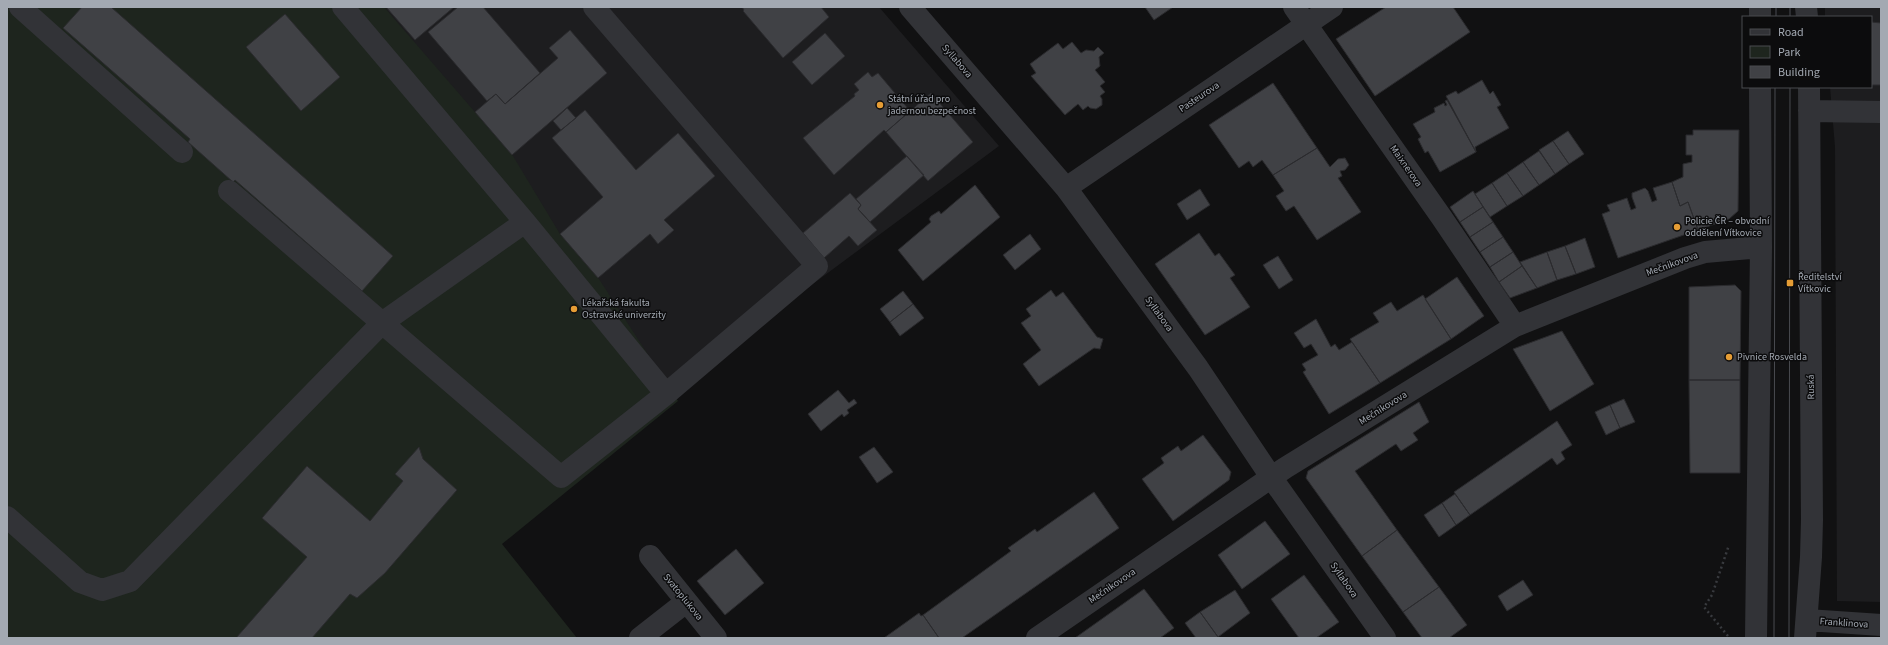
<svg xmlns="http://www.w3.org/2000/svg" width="1888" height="645" viewBox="0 0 1888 645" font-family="'Source Sans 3',sans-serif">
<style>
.built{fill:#1d1d1f}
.green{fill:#1e251e}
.building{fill:#404145;stroke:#2b2b2e}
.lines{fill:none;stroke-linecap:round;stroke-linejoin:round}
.path{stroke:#383a3e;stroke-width:2.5;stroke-dasharray:2 3;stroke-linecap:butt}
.minor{stroke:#323337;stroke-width:22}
.tram{stroke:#494b50;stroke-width:1}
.poi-dot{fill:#e69d35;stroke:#0c0c0d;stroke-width:1.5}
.labels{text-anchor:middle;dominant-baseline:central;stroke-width:3;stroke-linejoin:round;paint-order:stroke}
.street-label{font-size:10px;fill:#a3a9b2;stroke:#0c0c0d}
.poi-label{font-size:10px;fill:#a3a9b2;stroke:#0c0c0d;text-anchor:start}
</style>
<rect width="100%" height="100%" fill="#111112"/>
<path class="built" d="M23 7H879L999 146 558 473Z
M1825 7H1881V602L1837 601 1835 147 1830 87H1871V17H1825Z"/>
<path class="green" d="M7 7H384L513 156 560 234 599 279 678 401 502 544 577 638H7Z"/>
<path class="building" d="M82 7H111L393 256 362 291 235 180 233 182 188 142 190 139 63 28Z
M386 7H454L415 40Z
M458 7H483L540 73 505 104 496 94 487 101 428 32Z
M742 7H821L829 17 783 58 743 11 744 10Z
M1145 7H1173L1154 20Z
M1386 7H1453L1470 32 1375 96 1336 39Z
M285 14 340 77 301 111 246 47Z
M1871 22 1881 23V85H1871Z
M570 30 607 73 512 155 475 112 496 94 505 104 558 58 549 48Z
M825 33 845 56 812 85 792 62Z
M1072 42 1081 53 1086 50 1094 51 1098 47 1104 53 1099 57 1100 66 1095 70 1105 82 1100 86 1105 92 1100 96 1102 99V105L1096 109 1090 108 1088 106 1083 110 1078 104 1065 115 1031 76 1036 73 1030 64 1058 43 1063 49Z
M868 72 872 77 878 73 910 111 886 132 884 130 834 175 803 138 855 96 854 94 859 90 854 84Z
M1482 80 1490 94 1493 91 1501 105 1497 107 1509 128 1475 147 1476 152 1446 96 1456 91 1458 94Z
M1273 83 1317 148 1273 175 1262 160 1253 167 1249 161 1239 168 1209 125Z
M931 93 973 142 928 181 886 132Z
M1447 100 1476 152 1440 172 1428 151 1425 153 1418 139 1421 137 1413 124 1435 112 1434 108 1444 103 1445 106 1447 105 1445 101Z
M567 108 576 118 561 130 553 121Z
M585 110 636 170 678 133 715 176 664 220 674 230 658 244 650 234 598 278 560 234 603 197 552 138Z
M1693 130H1739L1738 211 1729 219 1698 230 1688 202 1680 206 1672 182 1683 177V164L1692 162V155H1686V135H1693Z
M1568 131 1584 154 1569 164 1553 141Z
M1553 141 1569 164 1555 174 1539 150Z
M1317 148 1330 167 1338 159 1345 158 1349 165 1345 170 1340 171 1342 176 1338 178 1361 212 1317 240 1294 206 1286 211 1276 196 1284 191 1273 175Z
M1539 151 1555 174 1539 185 1523 162Z
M907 156 924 175 870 222 858 209 861 205 856 199Z
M1523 162 1539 185 1523 196 1507 173Z
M1507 173 1523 196 1507 206 1492 183Z
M1672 182 1680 206 1688 202 1698 230 1618 258 1602 214 1610 211 1607 205 1627 198 1631 210 1636 208 1632 197V193L1645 188 1648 191 1652 202 1657 200 1653 188Z
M1492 183 1507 206 1490 217 1475 194Z
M975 185 1000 217 923 281 898 250 931 222 929 219 931 216 939 211 941 214Z
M1200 189 1210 205 1187 220 1177 204Z
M1473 191 1483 207 1460 222 1450 207Z
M850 193 861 205 858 209 877 230 858 246 849 236 824 258 803 233Z
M1483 207 1493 222 1470 237 1460 222Z
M1493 222 1503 237 1480 252 1470 237Z
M1199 233 1215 256 1219 253 1235 275 1230 278 1250 307 1205 335 1155 264Z
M1030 234 1041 249 1015 270 1003 255Z
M1503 237 1513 252 1490 267 1480 252Z
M1585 238 1595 267 1576 274 1565 246Z
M1565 246 1576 274 1557 280 1547 252Z
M1513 252 1522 266 1499 282 1490 267Z
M1547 252 1557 280 1537 288 1520 262Z
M1278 256 1293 280 1279 289 1263 265Z
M1522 266 1537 288 1510 298 1499 282Z
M1457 277 1484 316 1451 339 1425 299Z
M1735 285 1741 291 1740 380H1689V287Z
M1051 290 1056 297 1063 292 1097 337 1103 339 1100 349 1094 348 1039 386 1023 364 1041 350 1021 323 1031 316 1026 309Z
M903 291 913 304 890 322 880 309Z
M1423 295 1451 339 1380 383 1350 339 1379 322 1373 313 1391 302 1397 311Z
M913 304 924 318 900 336 890 322Z
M1316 319 1331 347 1335 344 1339 350 1352 342 1380 383 1329 414 1303 372 1306 370 1302 364 1318 355 1311 344 1304 348 1294 333Z
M1562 331 1594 384 1550 411 1513 349Z
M1689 380H1740V473H1690Z
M838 390 849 403 854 399 857 403 847 410 849 413 844 417 842 414 821 431 808 414Z
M1624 399 1635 422 1620 428 1610 405Z
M1419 402 1429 422 1413 433 1418 440 1401 451 1396 444 1355 471 1397 530 1362 556 1306 478 1308 471Z
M1610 405 1620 428 1606 435 1595 412Z
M1557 421 1572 445 1561 452 1565 459 1557 465 1552 458 1470 515 1454 492Z
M1203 435 1231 472 1229 480 1173 521 1142 479 1164 463 1161 458 1178 446 1181 451Z
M419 447 423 459 457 490 385 573 357 598 350 594 312 638H236L307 557 262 518 307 466 370 521 403 481 395 474Z
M874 447 893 472 877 483 859 457Z
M1094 492 1119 528 962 638H939L923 615 1011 551 1008 548 1035 529 1037 532Z
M1455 494 1470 515 1456 525 1442 503Z
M1442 503 1456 525 1439 537 1424 515Z
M1265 521 1290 554 1242 589 1218 555Z
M1397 530 1439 587 1403 612 1362 556Z
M736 549 764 583 725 615 697 581Z
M1304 575 1339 622 1316 638H1299L1271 599Z
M1523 580 1533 595 1507 611 1498 596Z
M1439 587 1467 625 1449 638H1422L1403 612Z
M1144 589 1174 628 1160 638H1075Z
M1235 590 1250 613 1218 637 1200 612Z
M1200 612 1218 637 1216 638H1196L1185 623Z
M919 613 921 616 923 615 939 638H884Z"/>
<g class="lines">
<path class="path" d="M1728 636 1704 607 1712 595 1729 545"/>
<path class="minor" d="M20 7 182 152
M594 7 817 266 666 394
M910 7 1066 188 1198 368 1271 477 1385 638
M1294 7 1442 218 1515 326
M1760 7V17
M1806 7 1807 17
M1809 111 1881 112
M1066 188 1332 7
M229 191 561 477 666 394 525 222 343 7
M7 517 80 582 102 590 130 581 382 323 525 222
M650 556 716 638
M1807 620 1881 625
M640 638 686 602
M1037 638 1285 468 1515 326 1685 258 1705 252 1761 247
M1756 638 1761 247 1760 87
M1805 638 1811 557 1812 520 1809 87"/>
<path class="tram" d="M1776 17V7
M1790 17V7
M1774 638 1775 87
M1789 638 1790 87"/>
</g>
<g class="poi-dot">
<circle cx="880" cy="105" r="4"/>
<circle cx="1677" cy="227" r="4"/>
<rect x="1786" y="279" width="8" height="8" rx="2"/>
<circle cx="574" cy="309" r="4"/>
<circle cx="1729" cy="357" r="4"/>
</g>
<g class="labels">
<g class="street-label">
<text transform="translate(957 61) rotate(49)">Syllabova</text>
<text transform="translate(1199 97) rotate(-34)">Pasteurova</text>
<text transform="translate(1406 166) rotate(55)">Maixnerova</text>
<text transform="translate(1672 264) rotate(-20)">Mečnikovova</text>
<text transform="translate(1159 314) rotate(54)">Syllabova</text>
<text transform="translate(1811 387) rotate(-91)">Ruská</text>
<text transform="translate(1383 408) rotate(-32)">Mečnikovova</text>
<text transform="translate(1344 580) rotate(55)">Syllabova</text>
<text transform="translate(1112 586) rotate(-34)">Mečnikovova</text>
<text transform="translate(683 597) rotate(51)">Svatoplukova</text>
<text transform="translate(1844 623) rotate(4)">Franklinova</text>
</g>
<g class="poi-label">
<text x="888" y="99">Státní úřad pro<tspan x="888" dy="12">jadernou bezpečnost</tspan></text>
<text x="1685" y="221">Policie ČR – obvodní<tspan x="1685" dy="12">oddělení Vítkovice</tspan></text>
<text x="1798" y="277">Ředitelství<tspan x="1798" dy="12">Vítkovic</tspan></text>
<text x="582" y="303">Lékařská fakulta<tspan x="582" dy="12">Ostravské univerzity</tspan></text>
<text x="1737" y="357">Pivnice Rosvelda</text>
</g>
</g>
<rect width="1888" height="645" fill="none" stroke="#a3a9b2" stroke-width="16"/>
<rect x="1742" y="16" width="130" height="72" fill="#0c0c0d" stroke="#484b4f"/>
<rect x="1750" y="29" width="20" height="6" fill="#323337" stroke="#484b4f"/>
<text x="1778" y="36" font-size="12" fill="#a3a9b2">Road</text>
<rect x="1750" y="46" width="20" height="12" fill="#1e251e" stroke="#484b4f"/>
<text x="1778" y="56" font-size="12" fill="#a3a9b2">Park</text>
<rect x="1750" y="66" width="20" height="12" fill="#404145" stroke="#484b4f"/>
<text x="1778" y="76" font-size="12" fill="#a3a9b2">Building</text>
</svg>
